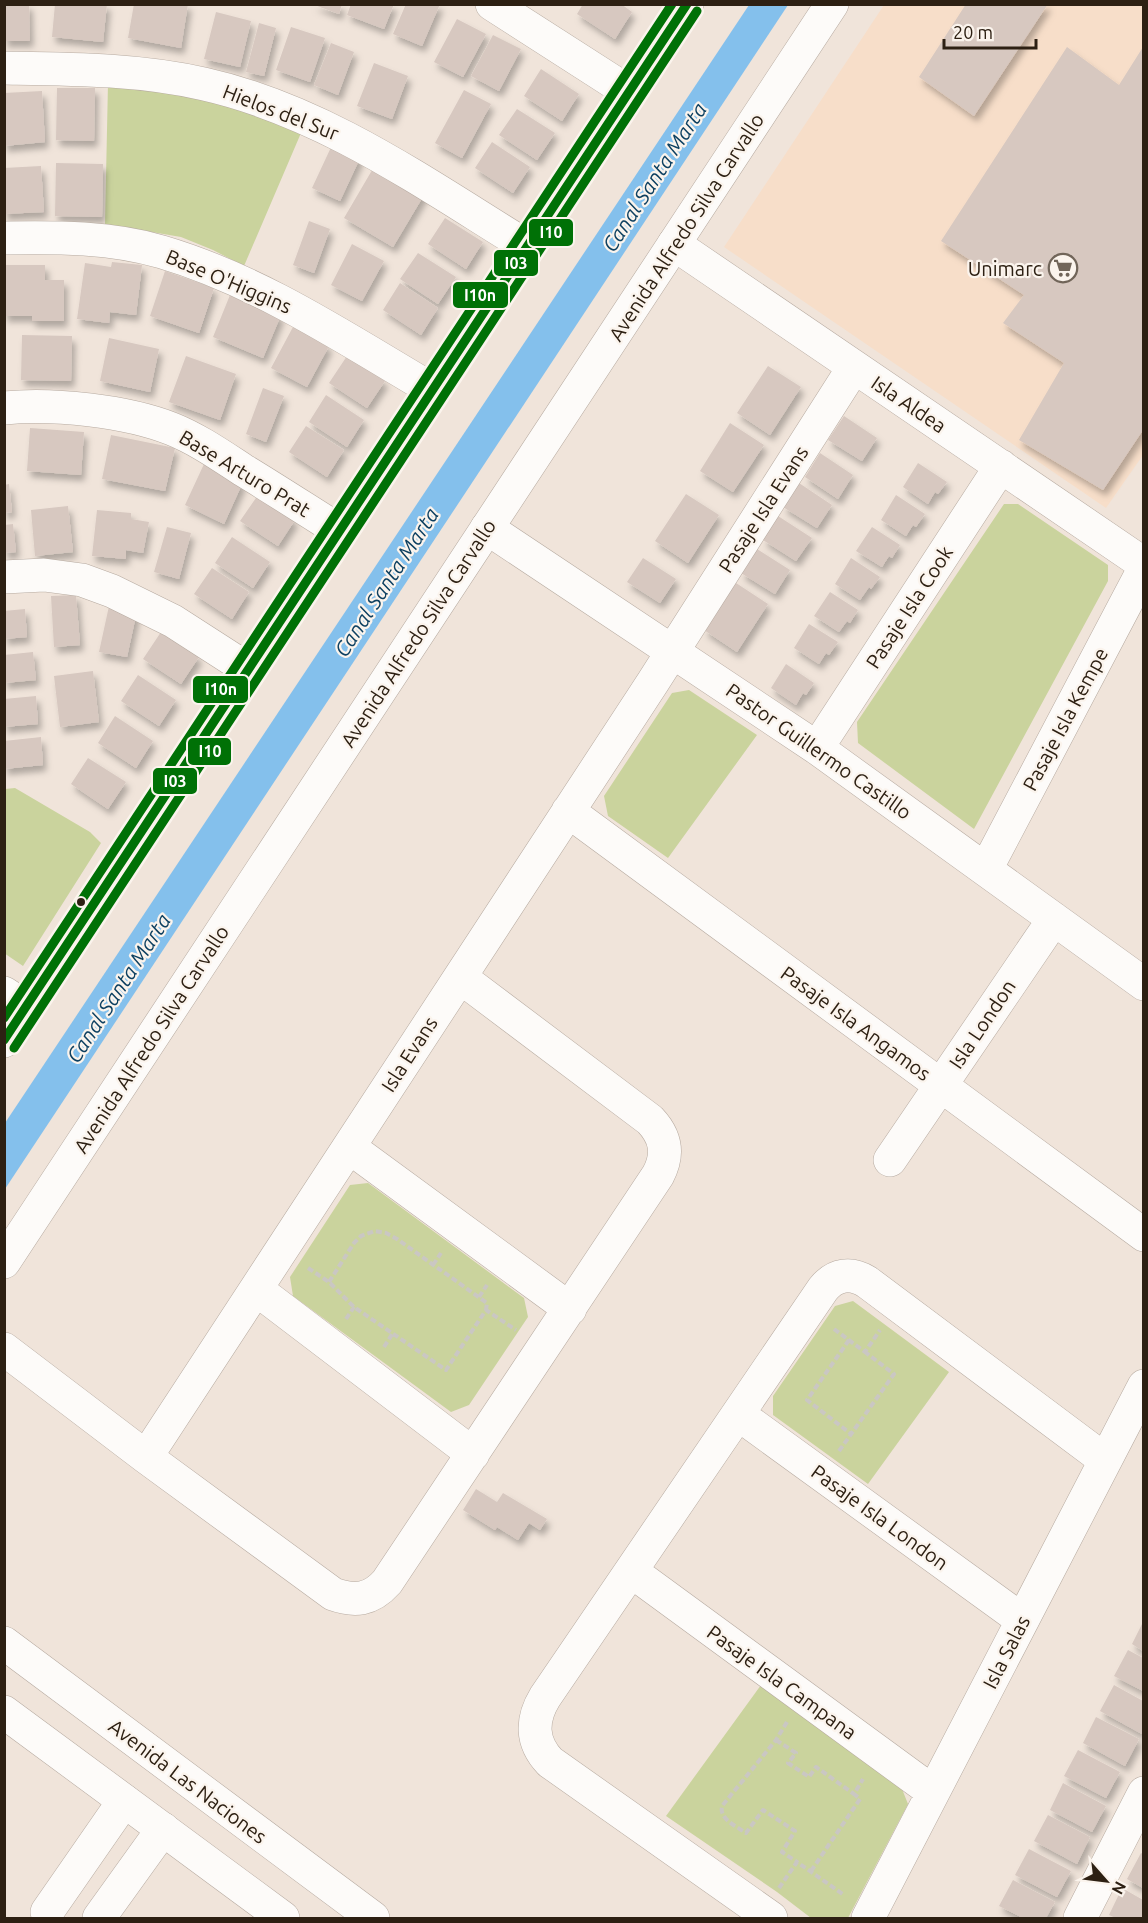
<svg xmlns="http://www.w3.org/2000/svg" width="1148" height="1923" viewBox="0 0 1148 1923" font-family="Ubuntu,sans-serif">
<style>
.built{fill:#f7dec9}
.green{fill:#cad39d}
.water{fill:#84c0ec}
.building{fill:#d7c8c0;filter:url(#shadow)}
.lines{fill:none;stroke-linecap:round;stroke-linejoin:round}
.street-casing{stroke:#b6aaa0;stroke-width:34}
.secondary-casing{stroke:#b6aaa0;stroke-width:34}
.path{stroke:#cac7c3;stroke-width:4;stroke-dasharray:6 3;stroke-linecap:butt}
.street{stroke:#fdfbf9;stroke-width:33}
.secondary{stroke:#fdfbf9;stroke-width:33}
.bus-1-casing{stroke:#fbf4ed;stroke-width:14}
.bus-2-casing{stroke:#fbf4ed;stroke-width:14}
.bus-3-casing{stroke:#fbf4ed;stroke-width:14}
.bus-1{stroke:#007106;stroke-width:9}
.bus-2{stroke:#007106;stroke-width:9}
.bus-3{stroke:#007106;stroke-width:9}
.bus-dot{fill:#2d2013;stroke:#fbf4ed;stroke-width:2}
.labels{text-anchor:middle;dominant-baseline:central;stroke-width:4.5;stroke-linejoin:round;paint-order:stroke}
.street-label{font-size:20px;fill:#2d2013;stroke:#fbf4ed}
.poi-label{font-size:20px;fill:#2d2013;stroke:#fbf4ed;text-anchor:end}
.water-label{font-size:21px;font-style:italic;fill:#0d4061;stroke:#fbf4ed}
.line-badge{stroke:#fbf4ed;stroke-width:2}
.badge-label{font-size:16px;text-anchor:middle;font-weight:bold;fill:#fff}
</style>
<defs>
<filter id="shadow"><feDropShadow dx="3.5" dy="6" stdDeviation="3" flood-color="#0004"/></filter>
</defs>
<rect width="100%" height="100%" fill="#f0e4da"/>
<path class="built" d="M884 5H1143V455L1106 508 724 247Z"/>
<path class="green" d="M108 83 199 99 256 114 301 133 244 266 213 250 181 237 105 224Z
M1004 504H1018L1108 565V581L974 829 858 743 857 722Z
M689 690 757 735 668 858 608 816 604 796 672 693Z
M15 788 90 832 101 843 23 966 4 953 5 789Z
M368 1183 524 1298 528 1317 469 1405 451 1412 293 1296 290 1277 350 1185Z
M853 1301 949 1372 868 1484 773 1415V1396L835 1306Z
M761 1685 900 1784 908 1804 848 1918H811L777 1892 666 1816Z"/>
<path class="water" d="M749 5H788L5 1189V1123Z"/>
<path class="building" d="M4 4H29L30 41H4Z
M55 4H107L103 42 52 37Z
M134 4H188L181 48 128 38Z
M312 4H342L339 14Z
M351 4H394L384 29 347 15Z
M406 4H440L422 46 393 34Z
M583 4H621L632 12 615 39 577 14Z
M966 4H1048L974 116 919 77Z
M216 12 251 21 240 67 204 59Z
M457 19 486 34 463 77 434 62Z
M259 23 276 28 264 76 246 72Z
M291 27 325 38 310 82 276 70Z
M493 35 521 49 499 91 471 76Z
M331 43 354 52 338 95 314 85Z
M1067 47 1119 85 1143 47V430L1103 490 1019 440 1064 363 1003 323 1024 295 941 241Z
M374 63 408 76 392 119 357 106Z
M541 69 579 94 562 121 524 96Z
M57 88H95L94 141 56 140Z
M464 90 491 104 462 158 435 143Z
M42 91 45 142 4 146V93Z
M517 109 555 133 537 160 499 135Z
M492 142 530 167 513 193 475 168Z
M333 143 361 156 340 201 312 188Z
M378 160 427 190 393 247 344 218Z
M56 163 103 164 102 217 55 216Z
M41 166 44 212 4 214V168Z
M445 218 483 242 466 269 428 244Z
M309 221 330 229 314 273 293 265Z
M352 244 384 261 362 301 331 285Z
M418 253 456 277 438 304 400 279Z
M112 262 142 265 136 315 110 312 109 323 77 319 85 263 111 267Z
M4 265H45V280H64V321H32V316H4Z
M165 271 214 288 199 333 150 316Z
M400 283 438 308 421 335 383 310Z
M230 295 281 315 263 358 213 337Z
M293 327 329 346 307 387 271 368Z
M22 335 72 336 71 381 21 380Z
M109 338 159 349 150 392 100 381Z
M186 356 236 374 220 420 169 402Z
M347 356 385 381 367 408 329 383Z
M768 366 801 387 770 435 737 413Z
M263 388 284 396 266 442 246 434Z
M326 395 364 420 347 447 309 422Z
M844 416 877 438 862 461 828 440Z
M730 423 764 445 733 492 700 471Z
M306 426 344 450 327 477 289 452Z
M30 428 84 432 81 475 27 471Z
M111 435 175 448 165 491 102 479Z
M820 453 853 475 838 499 805 477Z
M918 463 947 482 938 494 935 492 928 504 903 487Z
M204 464 243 482 224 524 185 505Z
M799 483 832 505 817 528 783 507Z
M9 484 12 512 4 513V485Z
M686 494 719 515 688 563 655 541Z
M258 495 295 520 278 546 240 521Z
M896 495 925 514 916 527 913 525 906 536 881 520Z
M68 506 73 552 35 556 31 510Z
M97 510 131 513V519L149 522 143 553 126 550V559L92 556Z
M778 516 812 538 796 561 763 540Z
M13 524 16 552 4 553V525Z
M167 527 191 533 179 579 154 572Z
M872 527 900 545 892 558 889 556 882 567 856 551Z
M232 537 270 562 253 588 215 563Z
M757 549 790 570 775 594 741 573Z
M643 558 676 579 660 603 627 582Z
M851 558 880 577 871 589 869 587 860 600 835 584Z
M212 568 249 592 232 619 194 594Z
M736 583 768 604 737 652 704 630Z
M830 592 858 610 850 623 847 621 839 632 814 616Z
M76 595 80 645 54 647 51 596Z
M109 606 137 611 127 657 99 652Z
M25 609 27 637 4 639V611Z
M809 624 838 642 829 655 826 653 819 664 794 648Z
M161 632 199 657 181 684 143 659Z
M33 652 36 680 4 683V655Z
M786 664 814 683 806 695 803 693 796 705 771 688Z
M93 671 99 722 60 727 54 676Z
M138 675 176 700 159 726 121 701Z
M36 696 38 724 4 727V699Z
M115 716 153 741 136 768 98 743Z
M41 737 43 765 4 769V741Z
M88 758 126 782 108 809 71 784Z
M476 1489 497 1502 503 1493 547 1519 540 1530 529 1523 518 1540 497 1527 495 1530 463 1510Z
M1143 1622V1651L1132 1644Z
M1128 1650 1143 1658V1691L1114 1676Z
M1114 1685 1143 1701 1142 1734 1100 1711Z
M1096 1717 1139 1739 1125 1766 1083 1743Z
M1078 1750 1120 1772 1106 1798 1064 1776Z
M1063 1783 1106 1806 1092 1832 1050 1810Z
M1048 1815 1090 1837 1077 1864 1034 1841Z
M1029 1849 1071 1871 1057 1897 1015 1875Z
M1141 1853 1143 1854V1888L1127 1879Z
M1013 1880 1055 1902 1046 1918H1023L999 1906Z
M1122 1888 1143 1900V1918H1116L1109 1915Z"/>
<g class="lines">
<g class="street-casing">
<path id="street" d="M492 4 629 92
M4 68C70 69 139 69 204 84 324 111 425 184 528 247
M4 238C57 237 112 237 162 252 260 281 346 339 433 390
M674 244 1144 564
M4 408C53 403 127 411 172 429 197 439 220 455 243 470 276 490 308 511 340 531
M487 528 817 748 1144 984
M4 577 44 575 82 580 112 591 173 621 249 670
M817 748 1001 466
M568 811 1144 1235
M986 869 1144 569
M4 993 27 1008
M349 1147 570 1309
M890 1160 1054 919
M256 1289 473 1454
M4 1349 146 1457 333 1594C355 1602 371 1600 387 1582L658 1175C669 1154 666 1137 650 1120L460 977
M738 1414 1022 1620
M146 1457 653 682 854 367
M631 1571 933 1792
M47 1912 124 1801
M99 1918 163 1829
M771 1918 550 1762C531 1742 531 1720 545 1697L823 1289C835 1274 851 1272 867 1282L1105 1460
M868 1918 1144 1386
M1080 1918 1144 1793"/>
</g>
<g class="secondary-casing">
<path id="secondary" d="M4 1041 687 4
M4 1262 832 4
M4 1643 373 1918
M4 1712 283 1918"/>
</g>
<path class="path" d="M433 1265 441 1253
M308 1268 329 1282 354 1307 446 1370 486 1310 516 1330
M329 1282 354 1243 361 1236 375 1231 386 1233 397 1239 487 1303 486 1310
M479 1297 487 1285
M346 1319 354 1307
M834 1329 865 1352 880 1330
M849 1340 807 1400 851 1434
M384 1347 393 1333
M839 1451 894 1374 865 1352
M787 1722 776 1740 722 1806C719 1819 736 1826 746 1833L763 1810 795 1831 782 1852 797 1862
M776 1740 796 1753 788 1763 809 1777 816 1767 854 1794
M811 1871 860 1799 854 1794 863 1779
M779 1888 797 1862 844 1895"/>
<use href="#street" class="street"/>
<use href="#secondary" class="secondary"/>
<g class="bus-1-casing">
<path id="bus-1" d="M4 1040 687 4"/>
</g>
<g class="bus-2-casing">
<path id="bus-2" d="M14 1048 697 11"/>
</g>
<g class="bus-3-casing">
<path id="bus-3" d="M4 1018 672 4"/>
</g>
<use href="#bus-1" class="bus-1"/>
<use href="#bus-2" class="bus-2"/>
<use href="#bus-3" class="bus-3"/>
</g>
<defs>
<g id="supermarket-ring" transform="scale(1.5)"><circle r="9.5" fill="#fbf4ed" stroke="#716559" stroke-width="1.5"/><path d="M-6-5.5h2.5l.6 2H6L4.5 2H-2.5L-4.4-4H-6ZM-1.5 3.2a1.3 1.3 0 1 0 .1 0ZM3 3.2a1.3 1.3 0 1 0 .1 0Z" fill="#716559"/></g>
</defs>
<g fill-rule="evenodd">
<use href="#supermarket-ring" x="1063" y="268"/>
</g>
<circle class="bus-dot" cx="81" cy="902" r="5"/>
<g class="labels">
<g class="street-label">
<text transform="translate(281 112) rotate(21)">Hielos del Sur</text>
<text transform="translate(686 227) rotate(-57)">Avenida Alfredo Silva Carvallo</text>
<text transform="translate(229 281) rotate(23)">Base O'Higgins</text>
<text transform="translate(909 404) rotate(34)">Isla Aldea</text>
<text transform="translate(245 473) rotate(31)">Base Arturo Prat</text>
<text transform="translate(763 509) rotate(-57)">Pasaje Isla Evans</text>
<text transform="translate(909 607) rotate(-57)">Pasaje Isla Cook</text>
<text transform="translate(418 633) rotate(-57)">Avenida Alfredo Silva Carvallo</text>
<text transform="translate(1065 719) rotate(-62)">Pasaje Isla Kempe</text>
<text transform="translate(819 751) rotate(35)">Pastor Guillermo Castillo</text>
<text transform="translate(856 1023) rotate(36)">Pasaje Isla Angamos</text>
<text transform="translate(982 1024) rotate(-56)">Isla London</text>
<text transform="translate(151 1039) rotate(-57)">Avenida Alfredo Silva Carvallo</text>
<text transform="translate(409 1054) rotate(-57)">Isla Evans</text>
<text transform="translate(880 1517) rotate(36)">Pasaje Isla London</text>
<text transform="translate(1006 1652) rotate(-63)">Isla Salas</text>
<text transform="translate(782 1682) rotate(36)">Pasaje Isla Campana</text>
<text transform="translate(188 1781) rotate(37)">Avenida Las Naciones</text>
</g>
<g class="poi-label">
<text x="1042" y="268">Unimarc</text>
</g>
<g class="water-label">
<text transform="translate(654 177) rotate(-57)">Canal Santa Marta</text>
<text transform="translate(386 582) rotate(-57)">Canal Santa Marta</text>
<text transform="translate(118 988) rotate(-57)">Canal Santa Marta</text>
</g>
</g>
<g class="line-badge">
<rect x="528" y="218" width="46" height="29" rx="6" fill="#007106"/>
<rect x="493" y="249" width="46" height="28" rx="6" fill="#007106"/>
<rect x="452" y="281" width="57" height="28" rx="6" fill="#007106"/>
<rect x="192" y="675" width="57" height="29" rx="6" fill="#007106"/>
<rect x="187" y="737" width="45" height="29" rx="6" fill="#007106"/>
<rect x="152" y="767" width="46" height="28" rx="6" fill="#007106"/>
</g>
<g class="badge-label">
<text x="551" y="238">I10</text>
<text x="516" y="269">I03</text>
<text x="480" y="301">I10n</text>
<text x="221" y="695">I10n</text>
<text x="210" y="757">I10</text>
<text x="175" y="787">I03</text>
</g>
<rect width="1148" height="1923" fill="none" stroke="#2d2013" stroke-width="12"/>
<g transform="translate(1106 1881) rotate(118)" stroke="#fbf4ed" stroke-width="4.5" paint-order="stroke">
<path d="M0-4.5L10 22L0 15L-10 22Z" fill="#2d2013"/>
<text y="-9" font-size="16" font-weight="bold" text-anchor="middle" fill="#2d2013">N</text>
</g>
<path d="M944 39v9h92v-9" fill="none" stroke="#2d2013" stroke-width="3"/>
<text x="953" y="39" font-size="18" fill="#2d2013" stroke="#fbf4ed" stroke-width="4.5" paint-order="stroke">20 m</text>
</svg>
